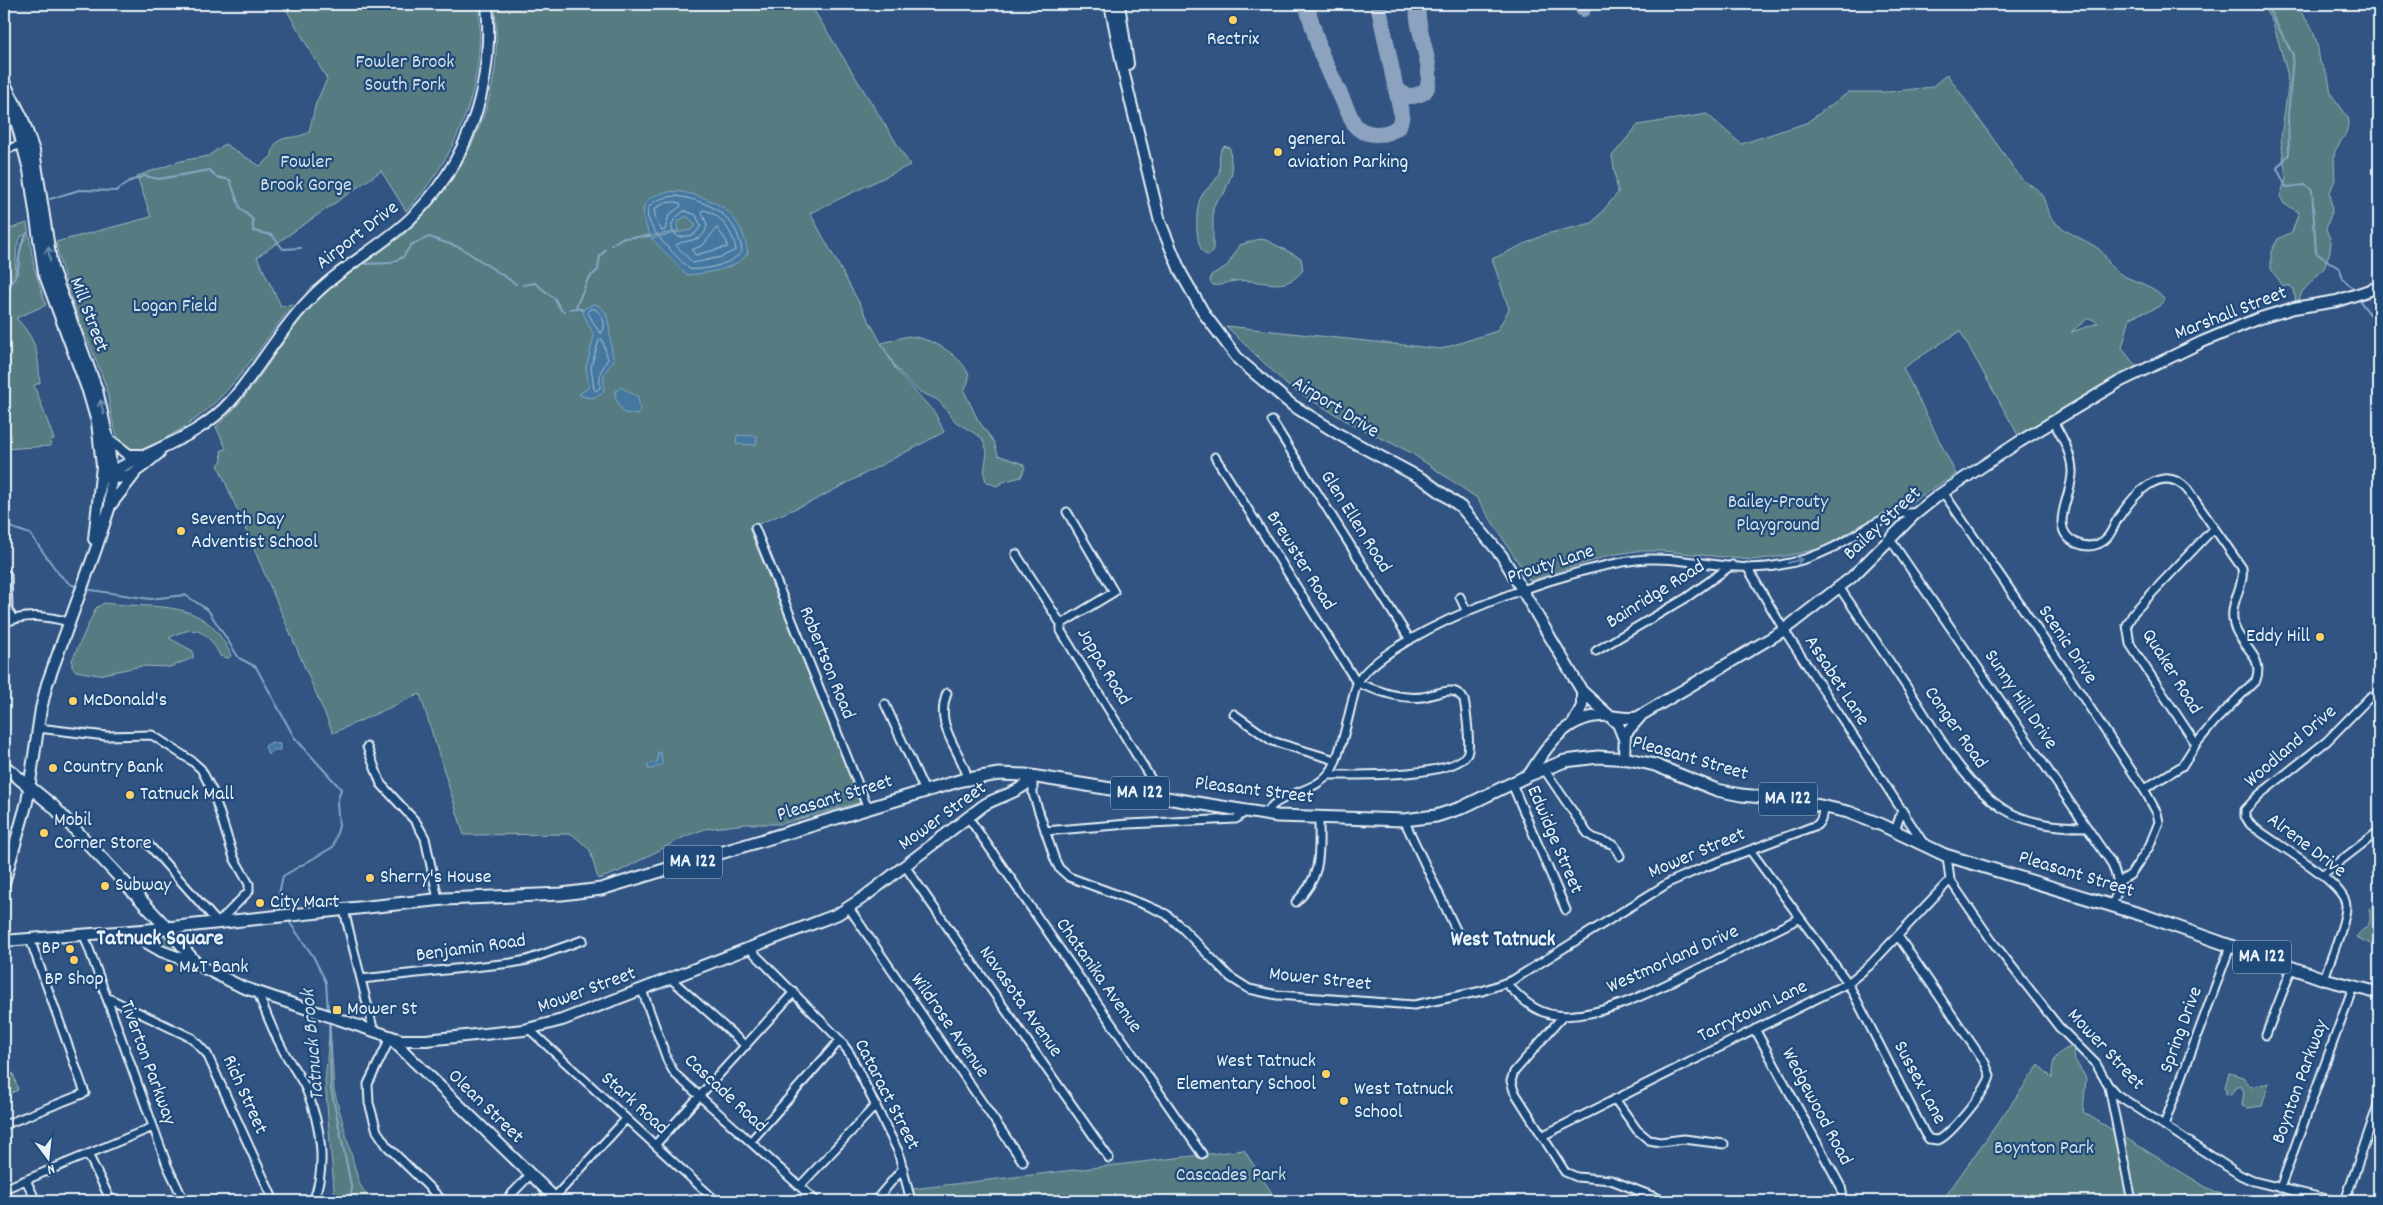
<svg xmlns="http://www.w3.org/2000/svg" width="2383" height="1205" viewBox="0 0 2383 1205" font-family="Dekko,sans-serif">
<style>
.green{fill:#567b81;stroke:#9fb6bc;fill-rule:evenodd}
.water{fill:#4478a1;stroke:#86a8c4}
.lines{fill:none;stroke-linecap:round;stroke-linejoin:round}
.shore{stroke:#a6c1d5;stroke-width:1}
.stream{stroke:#86a8c4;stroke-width:2}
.taxiway{stroke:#8ca2be;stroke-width:16}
.street-casing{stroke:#e8f1f8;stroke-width:11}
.secondary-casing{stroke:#e8f1f8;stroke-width:14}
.primary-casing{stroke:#e8f1f8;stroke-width:15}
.street{stroke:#1f4a7a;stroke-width:7}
.secondary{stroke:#1f4a7a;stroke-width:10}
.primary{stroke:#1f4a7a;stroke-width:11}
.oneway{stroke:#6f8dac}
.poi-dot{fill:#ffd166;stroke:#1f4a7a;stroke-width:2}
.labels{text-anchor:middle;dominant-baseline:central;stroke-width:4.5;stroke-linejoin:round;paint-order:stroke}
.shield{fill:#1f4a7a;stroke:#acbfd2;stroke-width:1}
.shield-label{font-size:19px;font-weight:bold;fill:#e8f1f8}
.poi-label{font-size:20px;fill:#e8f1f8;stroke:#1f4a7a;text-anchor:start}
.park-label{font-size:20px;fill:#d2dfe6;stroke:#1f4a7a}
.street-label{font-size:20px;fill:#e8f1f8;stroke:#1f4a7a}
.neighbourhood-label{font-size:21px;font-weight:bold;fill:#e8f1f8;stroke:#1f4a7a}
.water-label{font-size:21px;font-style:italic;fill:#cfdfeb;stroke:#1f4a7a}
.quarter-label{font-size:22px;font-weight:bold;fill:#e8f1f8;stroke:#1f4a7a}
</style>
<rect width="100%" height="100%" fill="#315483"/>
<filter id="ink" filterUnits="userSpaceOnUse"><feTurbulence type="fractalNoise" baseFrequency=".02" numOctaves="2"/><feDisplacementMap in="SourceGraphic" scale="10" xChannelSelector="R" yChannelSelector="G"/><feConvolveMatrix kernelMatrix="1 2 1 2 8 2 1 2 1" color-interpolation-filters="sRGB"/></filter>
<g filter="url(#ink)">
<path class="green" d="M283 4H478C487 80 459 156 406 211L381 171 257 257 281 306 293 305C247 361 229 406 160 441 147 447 134 456 122 443 111 431 110 397 104 381 87 336 64 290 56 242L151 217 137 176 181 161 208 156 225 144 260 166 272 156C274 131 293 142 309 132L316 103 327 79Z
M495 4H810L910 165 810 213 896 370 935 413 944 432 813 501 749 528 861 802 781 824H746L705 829 686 836 618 872 598 879 590 850 572 834 464 835 420 694 333 733 218 465 222 460 221 451 226 448 216 427C256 392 278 342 315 303 341 276 375 258 404 234 450 194 484 135 494 75 498 52 496 27 495 4Z
M2262 4H2295L2312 28 2317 43 2320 62 2328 76 2331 94 2348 117 2349 122 2346 133 2335 151 2334 158 2335 180 2330 192 2332 211 2326 229 2331 241 2330 251 2324 268 2302 292 2298 303H2296L2294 289 2290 286H2283L2271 269V251L2278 239 2292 232 2299 212 2284 204 2280 196 2286 179 2281 138 2288 87 2287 72 2273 23Z
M1947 74 2023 181C2054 195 2039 209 2057 224 2070 235 2087 240 2100 250 2106 255 2108 264 2114 269 2129 283 2154 282 2165 301 2155 312 2143 311 2130 318L2122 348 2137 368 2018 435 1960 331 1903 368 1956 474 1913 501 1819 549 1785 556 1752 560 1663 551H1636L1610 555 1530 581 1477 498 1410 452 1353 425 1288 386 1226 326 1441 349 1497 331 1509 309 1492 259 1546 234 1592 223 1618 193 1612 156 1638 125 1707 114 1741 144 1806 123 1849 92H1888L1932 87ZM2087 319H2092L2098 323 2071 332Z
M1224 146 1230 148 1232 173 1224 194 1216 201 1213 208V250L1211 254 1207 255C1194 250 1195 208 1201 197 1205 189 1214 184 1218 176 1222 166 1216 154 1224 146Z
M27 223 34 267 46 305 16 318C37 340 38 353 40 383L34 385 54 439 50 440 51 446 4 449V304L7 303 12 281 18 272 20 262 19 256 25 236 22 235 17 246 15 273 10 280 4 302V231Z
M1259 239 1266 240 1301 258 1303 270C1284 295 1262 278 1236 281 1228 281 1221 287 1213 285L1210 282 1211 275 1227 266 1240 245Z
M908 336C928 337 959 353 968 373 971 379 966 386 964 391L978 420 994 442 998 455 1023 464 1025 468 1021 477 1003 482 997 486 986 482 984 474 987 451 982 438 956 422 938 400 918 391 896 368 882 345V343Z
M104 603C146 609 197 598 222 639 225 644 229 649 231 656L228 658 220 656C208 631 195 623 169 638L193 651V658L170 667 142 666 98 675 76 671 72 667V660L96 608Z
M2379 899V948L2356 937C2365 925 2373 928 2369 909Z
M165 934 180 949 178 954 145 937Z
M330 1024 334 1090 359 1183 370 1201H335L325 1081Z
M2070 1047H2073L2075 1060 2086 1078 2083 1112 2214 1192 2250 1201H1942L2039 1065 2052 1078C2052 1062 2054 1054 2070 1047Z
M13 1073 18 1090 4 1096V1077Z
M2229 1073 2243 1077 2251 1087 2269 1083 2262 1106 2248 1108 2242 1106 2244 1091 2240 1086 2235 1088 2231 1095 2226 1094 2225 1087Z
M1244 1150 1277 1201H915L912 1189Z"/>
<path class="water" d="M677 191C716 198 741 211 748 253 735 270 708 273 687 275L651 238 691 230 696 225 687 216 678 221 677 227 679 231 650 236C636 205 643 194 677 191Z
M593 304C615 307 607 342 614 360L604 374V392C597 398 588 400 579 394L589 387 586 368 594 336 582 310Z
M621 387 638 397 640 410 637 415 624 413 616 400 615 392Z
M737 435 757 436 756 445 736 444Z
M272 742 280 744V750H274L268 755 265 746Z
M658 752 661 754 662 764 652 769H648V764L657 762Z"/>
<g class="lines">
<path class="shore" d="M676 196C709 201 737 215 742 251 734 264 703 271 689 269 671 249 613 202 676 196Z
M676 202 680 203 681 206 669 215 665 230 662 231 656 220 654 209 665 203Z
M703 210C720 212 734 234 736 250L721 257 693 263 676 245C687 238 705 244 707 224L702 213Z
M685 211 696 215 701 226 694 235 679 237C665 228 674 217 685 211Z
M717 228 727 242V247L695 255 692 250 703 245Z
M590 309H595C603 315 607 324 602 333L599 332 588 313Z
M602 339 608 359 600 373V388L596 391 594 389 591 367 599 340Z"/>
<path class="stream" d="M2266 4 2293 55 2288 117 2289 154 2277 168 2286 187 2305 185 2312 190 2316 253 2340 269 2343 279 2355 290
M50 199 79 190 116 191 130 181 145 176 159 179 210 170 216 177 230 180 240 208 253 220V231L272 235 283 249 301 248
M611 245 622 238 650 236
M366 264 391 263 403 257 411 245 429 237 461 248 516 284
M523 285 535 283 555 299 561 310 564 311
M4 293 16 275 21 245 27 233
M2360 301 2379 327
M576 307 588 279 598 270 600 256 605 250
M570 309 577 308 583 310
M4 525 30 534 59 574 70 584 78 587
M85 589 150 599 185 595 208 610 239 658 256 667 294 737 341 789 337 803 339 826 333 847 283 876 277 902 283 911
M288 920 313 956 326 982 328 1012
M329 1021 331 1088 352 1190 347 1201"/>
<path class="taxiway" d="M1306 4 1321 54 1354 124C1364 137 1387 137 1399 126L1402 116 1395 85
M1378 4 1395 85C1402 97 1412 99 1424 92 1440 75 1413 28 1418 4
M1583 9 1585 4"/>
<g class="street-casing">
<path id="street" d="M4 150 23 144
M1272 421 1410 640
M2053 421C2062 437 2071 452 2072 470 2074 494 2046 528 2076 543 2083 546 2091 547 2098 544 2111 539 2112 527 2119 517 2133 496 2161 462 2187 489L2242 568C2245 588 2228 602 2234 625 2240 646 2265 656 2256 680L2215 721 2196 744 2182 766 2144 789
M1215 457 1357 683C1377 690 1399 700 1422 697 1431 696 1442 690 1452 691 1458 692 1461 695 1464 700 1466 710 1471 747 1467 754 1454 778 1353 775 1328 775
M1943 492 2067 673 2145 791 2157 813 2159 822 2149 847 2130 875 2118 882
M755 528 868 809
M1890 539 2110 861C2118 877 2122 889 2111 905
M1016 554 1061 624V631L1162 797
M1747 567 1784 630 1924 844
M7 575 8 610 13 619
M1839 587C1865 625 1891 663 1916 701 1940 738 1964 783 2002 808 2027 824 2056 827 2086 827
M1460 597 1467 612
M4 623C25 613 47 616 69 622
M1061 624 1114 592 1067 512
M1596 651 1686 598 1732 565
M947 693C934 727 959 747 968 778
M885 704 925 791
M1234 714 1272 741 1335 760
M38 728 106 736 152 735 192 761 201 769 213 792 234 858 249 884V891L218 923 148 844
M2196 744 2130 644 2127 625 2134 612 2214 528
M367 747 381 784 416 822 425 838 438 899
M1544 769 1588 834 1594 838 1614 845 1620 856
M1033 778V794L1055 860 1059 868 1069 877 1148 906 1166 914 1182 928 1230 977 1249 989 1277 995 1414 1005 1482 991 1513 980 1670 882 1702 868 1817 825 1821 820 1824 806
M1512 784 1566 910
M1266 815C1268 812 1270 808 1273 805 1290 791 1319 791 1332 769 1340 755 1348 719 1352 702 1354 695 1355 686 1359 680 1396 627 1583 562 1648 559 1692 557 1737 574 1780 565 1798 562 1816 556 1832 548 1858 535 1886 510 1916 513
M968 817 1202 1154
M1404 820 1458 934
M1045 831 1128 824 1236 819 1245 812
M1895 831 1902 810
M1750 850 1848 983 1925 1134 1929 1139 1938 1140C1949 1137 1990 1087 1990 1075L1985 1063 1898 936
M1947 856 1950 880 1992 941 2059 1027 2096 1064 2108 1085 2116 1094 2240 1175 2253 1181 2335 1201
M905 866 1109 1158
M2322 875 2379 831
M1296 902C1323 876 1319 853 1319 818
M849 908 1023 1162
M344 910 374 1032
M84 935 167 1165 184 1201
M750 949 840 1040 850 1054 898 1151 911 1201
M361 979 511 963 527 960 583 940
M671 979 746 1046
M2324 979C2329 962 2347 921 2346 905 2344 881 2270 841 2250 824L2245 816V810L2259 795 2327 741 2370 697
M1506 983C1520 998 1535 1013 1556 1015 1601 1021 1664 985 1704 966 1736 950 1768 934 1800 918
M642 990 668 1062 675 1074 816 1201
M258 993C265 1011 272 1029 281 1046 288 1061 299 1074 306 1089 320 1123 328 1166 313 1201
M106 997 192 1038 207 1054 274 1201
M1563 1016 1514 1072 1511 1081 1514 1091 1565 1172 1577 1177 1611 1180 1665 1201
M1755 1029 1841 1187 1844 1201
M530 1030 716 1201
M2266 1035 2292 968
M389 1037 386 1047 368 1084 369 1103 377 1131 387 1146 443 1201
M2109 1087 2132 1201
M1615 1099 1637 1130 1649 1140 1660 1142 1684 1139 1724 1144
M4 1125 85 1093 30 939
M2164 1125 2230 947
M1542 1136 1848 983 1869 966 1950 880
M751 1141 840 1040
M655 1145 794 992
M88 1154 111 1201
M26 1180 36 1201
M800 1186 876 1105
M2280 1188 2353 987
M4 1189 153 1127
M554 1198 626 1119
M505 1201 530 1175
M875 1201 903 1168
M2345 1201 2379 1102"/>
</g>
<g class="secondary-casing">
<path id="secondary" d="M1110 4 1124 74 1160 222 1181 273 1205 315 1239 360 1292 405 1340 435 1424 480 1461 507 1502 556 1582 691 1618 724 1624 739
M1119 4 1128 64
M4 82 22 117 34 151 52 268 97 390 108 439 111 467 110 506 96 549 47 684 41 709 27 802 4 883
M4 97 17 124 29 170 44 273 88 391 97 422 102 466 94 539
M108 439 129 455H142
M102 476C117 470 131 461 146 455 178 440 207 428 231 401 259 369 279 331 309 300 339 268 378 249 409 220 469 164 494 84 487 4
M105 477C130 482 141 467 159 453
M110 506 134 475
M1573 724 1582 706V691
M1624 758 1625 734 1640 717
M1529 775C1546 747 1565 718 1600 716 1613 714 1624 721 1638 717L1781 632 1852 577 1914 515 1939 495 2019 442 2119 382 2202 342 2257 319 2294 308 2337 301 2379 287
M133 931 142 940 161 951 198 965 242 987 401 1040H426L524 1030 562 1020 838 914 864 897 984 805C1001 795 1021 793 1034 776
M4 941 167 928 198 965
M389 1037 558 1201"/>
</g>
<g class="primary-casing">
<path id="primary" d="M4 766 53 806 167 928 444 899 562 894 601 889 962 780 999 774 1025 775 1277 816 1404 820 1436 816 1461 808 1529 775 1565 761 1598 757 1629 759 1655 765 1717 790 1741 795 1793 800 1848 812 1882 825 1945 855 2146 916 2324 979 2379 993"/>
</g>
<use href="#street" class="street"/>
<use href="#secondary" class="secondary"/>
<use href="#primary" class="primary"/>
</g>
<defs><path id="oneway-shaft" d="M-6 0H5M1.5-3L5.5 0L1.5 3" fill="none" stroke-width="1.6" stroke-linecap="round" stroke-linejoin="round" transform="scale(1.25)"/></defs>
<g class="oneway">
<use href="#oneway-shaft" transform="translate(49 254) rotate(-99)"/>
<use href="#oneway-shaft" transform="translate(102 407) rotate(-104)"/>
<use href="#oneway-shaft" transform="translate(1795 561) rotate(-15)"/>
</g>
</g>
<g class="poi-dot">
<circle cx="1233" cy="20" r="5"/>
<circle cx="1278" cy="152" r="5"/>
<circle cx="181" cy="531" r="5"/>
<circle cx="2320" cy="637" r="5"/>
<circle cx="73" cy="701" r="5"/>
<circle cx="53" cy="768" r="5"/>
<circle cx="130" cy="795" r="5"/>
<circle cx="44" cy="833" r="5"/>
<circle cx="370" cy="878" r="5"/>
<circle cx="105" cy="886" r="5"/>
<circle cx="260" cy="903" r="5"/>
<circle cx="70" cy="949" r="5"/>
<circle cx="74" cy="960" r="5"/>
<circle cx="169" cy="968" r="5"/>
<rect x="332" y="1005" width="10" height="10" rx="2.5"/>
<circle cx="1326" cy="1074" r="5"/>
<circle cx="1344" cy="1101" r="5"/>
</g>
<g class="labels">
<g class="shield">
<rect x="1111" y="776.5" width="58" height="33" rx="4"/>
<rect x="1759" y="782.5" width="58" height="33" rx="4"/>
<rect x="664" y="845.5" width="58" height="33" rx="4"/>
<rect x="2233" y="940.5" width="58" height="33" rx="4"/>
</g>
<g class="shield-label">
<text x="1140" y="793">MA 122</text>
<text x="1788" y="799">MA 122</text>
<text x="693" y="862">MA 122</text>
<text x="2262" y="957">MA 122</text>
</g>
<g class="poi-label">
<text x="1233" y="40" text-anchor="middle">Rectrix</text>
<text x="1288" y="140">general<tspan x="1288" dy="23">aviation Parking</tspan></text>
<text x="191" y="520">Seventh Day<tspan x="191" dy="23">Adventist School</tspan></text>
<text x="2310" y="637" text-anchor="end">Eddy Hill</text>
<text x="83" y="701">McDonald's</text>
<text x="63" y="768">Country Bank</text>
<text x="140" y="795">Tatnuck Mall</text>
<text x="54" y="821">Mobil<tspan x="54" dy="23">Corner Store</tspan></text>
<text x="380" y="878">Sherry's House</text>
<text x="115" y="886">Subway</text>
<text x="270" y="903">City Mart</text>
<text x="60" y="949" text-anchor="end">BP</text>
<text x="179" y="968">M&amp;T Bank</text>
<text x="74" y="980" text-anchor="middle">BP Shop</text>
<text x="347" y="1010">Mower St</text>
<text x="1316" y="1062" text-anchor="end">West Tatnuck<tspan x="1316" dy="23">Elementary School</tspan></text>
<text x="1354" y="1090">West Tatnuck<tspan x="1354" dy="23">School</tspan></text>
</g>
<g class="park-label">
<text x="405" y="63">Fowler Brook<tspan x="405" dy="23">South Fork</tspan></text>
<text x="306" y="163">Fowler<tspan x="306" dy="23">Brook Gorge</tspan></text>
<text x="175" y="307">Logan Field</text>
<text x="1778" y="503">Bailey-Prouty<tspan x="1778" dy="23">Playground</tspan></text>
<text x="2044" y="1149">Boynton Park</text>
<text x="1231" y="1176">Cascades Park</text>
</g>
<g class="street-label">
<text transform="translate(358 236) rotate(-38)">Airport Drive</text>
<text transform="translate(2231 314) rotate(-21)">Marshall Street</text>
<text transform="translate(88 315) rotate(69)">Mill Street</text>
<text transform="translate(1335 408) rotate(32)">Airport Drive</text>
<text transform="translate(1355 522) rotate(58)">Glen Ellen Road</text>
<text transform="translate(1883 524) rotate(-43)">Bailey Street</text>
<text transform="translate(1300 561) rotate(58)">Brewster Road</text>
<text transform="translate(1551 565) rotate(-18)">Prouty Lane</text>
<text transform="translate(1656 595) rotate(-32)">Bainridge Road</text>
<text transform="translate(2067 645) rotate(56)">Scenic Drive</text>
<text transform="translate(826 663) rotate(68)">Robertson Road</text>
<text transform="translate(1103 667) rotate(59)">Joppa Road</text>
<text transform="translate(2171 672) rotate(58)">Quaker Road</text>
<text transform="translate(1836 681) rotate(57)">Assabet Lane</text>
<text transform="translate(2020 700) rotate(56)">Sunny Hill Drive</text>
<text transform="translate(1955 728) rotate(55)">Conger Road</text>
<text transform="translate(2291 747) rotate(-41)">Woodland Drive</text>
<text transform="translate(1690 759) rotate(16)">Pleasant Street</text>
<text transform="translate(1254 791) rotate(7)">Pleasant Street</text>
<text transform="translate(835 799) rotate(-17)">Pleasant Street</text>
<text transform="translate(943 817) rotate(-36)">Mower Street</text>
<text transform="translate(1554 840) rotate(67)">Edwidge Street</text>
<text transform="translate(2306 846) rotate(37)">Alrene Drive</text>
<text transform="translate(1697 854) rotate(-23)">Mower Street</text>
<text transform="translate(2076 875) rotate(17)">Pleasant Street</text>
<text transform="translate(471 949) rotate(-8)">Benjamin Road</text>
<text transform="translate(1673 960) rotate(-24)">Westmorland Drive</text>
<text transform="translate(1098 976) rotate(55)">Chatanika Avenue</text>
<text transform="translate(1320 980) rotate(6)">Mower Street</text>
<text transform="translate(587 991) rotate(-20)">Mower Street</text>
<text transform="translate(1020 1002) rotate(55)">Navasota Avenue</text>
<text transform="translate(1753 1012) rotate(-26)">Tarrytown Lane</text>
<text transform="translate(949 1026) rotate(55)">Wildrose Avenue</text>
<text transform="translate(2182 1030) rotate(-70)">Spring Drive</text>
<text transform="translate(2105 1050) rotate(47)">Mower Street</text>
<text transform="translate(147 1063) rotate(70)">Tiverton Parkway</text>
<text transform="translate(2301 1082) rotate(-70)">Boynton Parkway</text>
<text transform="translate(1919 1083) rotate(62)">Sussex Lane</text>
<text transform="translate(725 1094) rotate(43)">Cascade Road</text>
<text transform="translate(244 1095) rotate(66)">Rich Street</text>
<text transform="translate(886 1095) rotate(63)">Cataract Street</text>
<text transform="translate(634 1104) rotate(42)">Stark Road</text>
<text transform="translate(485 1107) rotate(44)">Olean Street</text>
<text transform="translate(1816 1107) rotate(62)">Wedgewood Road</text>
</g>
<g class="neighbourhood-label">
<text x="1503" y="941">West Tatnuck</text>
</g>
<g class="water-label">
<text transform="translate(314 1045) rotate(-95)">Tatnuck Brook</text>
</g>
<g class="quarter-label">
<text x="160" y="939">Tatnuck Square</text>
</g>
</g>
<rect width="2383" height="1205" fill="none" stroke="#1f4a7a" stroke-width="20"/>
<rect x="10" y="10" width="2363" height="1185" fill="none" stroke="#e8f1f8" stroke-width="2" filter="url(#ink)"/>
<g transform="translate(48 1158) rotate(165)" stroke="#1f4a7a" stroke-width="4" paint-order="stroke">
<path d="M0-4L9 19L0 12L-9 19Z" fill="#e8f1f8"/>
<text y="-8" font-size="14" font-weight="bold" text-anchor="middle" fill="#e8f1f8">N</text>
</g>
</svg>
